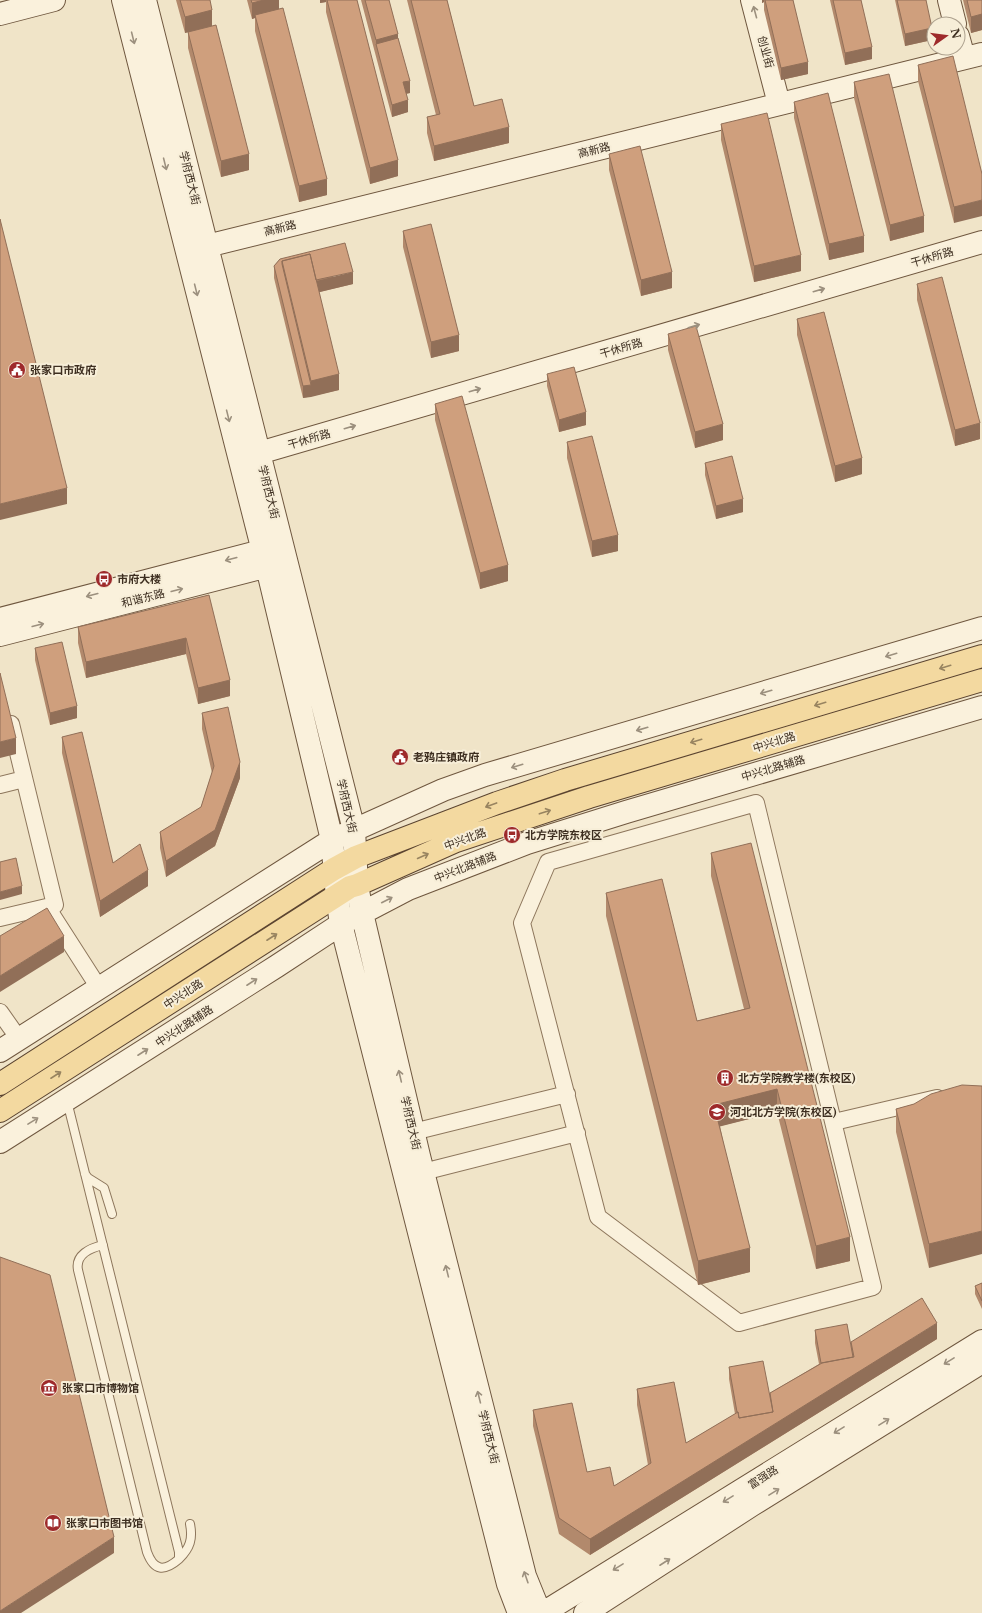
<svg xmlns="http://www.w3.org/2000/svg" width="982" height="1613" viewBox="0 0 982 1613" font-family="'Libre Baskerville','Noto Sans SC',serif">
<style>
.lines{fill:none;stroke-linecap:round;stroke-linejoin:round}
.lane-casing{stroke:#8d765c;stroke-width:10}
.street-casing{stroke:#8d765c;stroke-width:18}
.secondary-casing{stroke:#6f573f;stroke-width:24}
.primary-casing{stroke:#5b4430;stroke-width:24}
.lane{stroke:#faf1dc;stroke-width:8}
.street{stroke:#faf1dc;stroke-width:16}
.secondary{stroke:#faf1dc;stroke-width:22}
.primary{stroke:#f3d9a0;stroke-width:22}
.wall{fill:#b2896c}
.shaded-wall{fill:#916f58}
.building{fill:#cf9f7d;stroke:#916f58}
.oneway{stroke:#9c907e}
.oneway2{stroke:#988460}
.labels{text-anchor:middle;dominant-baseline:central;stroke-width:4;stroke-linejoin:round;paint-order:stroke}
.street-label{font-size:11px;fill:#3d2e20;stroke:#f7eed8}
.poi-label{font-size:11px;font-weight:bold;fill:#3d2e20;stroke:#f7eed8;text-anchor:start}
</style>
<rect width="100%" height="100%" fill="#f0e4c8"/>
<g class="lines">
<g class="lane-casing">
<path id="lane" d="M67 1101 179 1552V1559C164 1572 154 1571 147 1552L78 1270C75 1255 90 1248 103 1245
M85 1174 88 1178 104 1188 112 1214
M179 1559C190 1548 193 1539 190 1524"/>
</g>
<g class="street-casing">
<path id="street" d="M0 785 24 779
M756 803 873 1287 739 1323 598 1217 522 923 548 862Z
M47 907 99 988
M0 918 55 905 11 724
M0 1012 19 1039
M834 1122 937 1098
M413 1132 567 1094
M423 1172 577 1133"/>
</g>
<g class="secondary-casing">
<path id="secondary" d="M123 0 267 567 332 840 337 897 341 924 508 1584 519 1613
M145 0 354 830 357 885 362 913 419 1156 525 1576 540 1613
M752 0 779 104
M949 0 955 24
M0 14 54 0
M958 36 964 58
M207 246 982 54
M259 453 982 242
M0 619 277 547
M0 635 280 563
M0 1051 332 840 443 790 485 775 982 628
M0 1142 277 966 341 924 408 889 527 843 626 812 982 707
M543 1613 982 1341
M585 1613 752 1505 982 1362"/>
</g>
<g class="primary-casing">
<path id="primary" d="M0 1084 334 869 356 857 497 803 565 780 982 656
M0 1111 350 887 357 885 456 841 589 797 982 680"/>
</g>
<use href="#lane" class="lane"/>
<use href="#street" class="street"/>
<use href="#secondary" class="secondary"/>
<use href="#primary" class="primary"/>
</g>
<path class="wall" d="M176 0H210L212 26 249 170 221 177 188 48V32L185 33Z
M247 0H279V9L327 195 299 202 255 31V18L252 19Z
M320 0H357L398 176 370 184 326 12V2L320 3Z
M361 0H389L398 38 410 93 406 94 408 112 392 117Z
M407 0H447L474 106 509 143 434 161 427 133V117L436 115Z
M762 0H793L808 74 781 80 764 10V2L762 3Z
M830 0H861L872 59 845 65Z
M895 0H926L932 40 905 46Z
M963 0H982V30L971 33Z
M918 65 982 174 954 223 918 81Z
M854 82 924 232 890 241 854 98Z
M794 102 864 252 829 260 794 118Z
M721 124 801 271 754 282 721 140Z
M609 154 672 288 641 296 609 170Z
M403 231 459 351 431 358 403 247Z
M280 259 353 284 319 292 339 390 303 398 274 278V266Z
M917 284 980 439 955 446 917 300Z
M797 319 862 474 835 482 797 335Z
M668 334 723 440 695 448 668 350Z
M547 374 586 425 559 432 547 386Z
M435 404 508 581 480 589 435 420Z
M567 442 618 551 592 557 567 458Z
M705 463 743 512 716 519 705 475Z
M209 595 230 696 198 704 186 654 86 678 78 643V627Z
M35 648 77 718 50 725 35 660Z
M202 713 240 778 215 846 166 877 160 848V832L201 807 212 773 202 729Z
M62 737 113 863 148 886 100 917 62 753Z
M711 853 850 1261 816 1269 777 1112 720 1126 750 1272 698 1285 606 916V893L697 1021 744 1009 711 876Z
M982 1086 929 1268 896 1132V1109Z
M982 1283V1309L975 1294V1286Z
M815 1330 851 1346V1342L937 1339 590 1555 559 1534 533 1426V1410L587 1472 614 1486 648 1465 637 1405V1389L686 1443 735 1414 729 1379V1367L770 1398V1393L819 1364 815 1343Z"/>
<path class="shaded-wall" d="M264 0H279V12L255 15V18L252 19V3Z
M320 0H326V2L320 3Z
M762 0H764V2L762 3Z
M212 10V26L185 33V17Z
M982 14V30L971 33V17Z
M932 28V40L905 46V34Z
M398 34V50L376 44V56V40Z
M872 47V59L845 65V53Z
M808 62V74L781 80V68Z
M410 81V93L403 94V82Z
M408 100V112L392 117V105Z
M509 127V143L434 161V146Z
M249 154V170L221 177V161Z
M398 160V176L370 184V168Z
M327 179V195L299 202V186Z
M982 200V216L954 223V207Z
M924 216V232L890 241V225Z
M864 236V252L829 260V244Z
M801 255V271L754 282V266Z
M353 272V284L316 293V281Z
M672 272V288L641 296V280Z
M459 335V351L431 358V342Z
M339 374V390L311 397V381Z
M311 385V397L303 398V386Z
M586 412V425L559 432V420Z
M980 423V439L955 446V430Z
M723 424V440L695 448V432Z
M862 458V474L835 482V466Z
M67 488V504L0 520V504Z
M743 499V512L716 519V506Z
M618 535V551L592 557V541Z
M508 565V581L480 589V573Z
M186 638V654L86 678V662Z
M230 680V696L198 704V688Z
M77 706V718L50 725V713Z
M16 738V754L0 758V742Z
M240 762V778L215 846 166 877V861Z
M148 870V886L100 917V901Z
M22 886V894L0 900V892Z
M64 936V952L0 992V976Z
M777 1089V1112L714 1128V1105Z
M982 1231V1254L929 1268V1244Z
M850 1237V1261L816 1269V1246Z
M750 1248V1272L698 1285V1261Z
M937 1323V1339L590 1555V1539Z
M114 1537V1553L21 1613H0V1611Z"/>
<path class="building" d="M180 0H210L212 10 185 17Z
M251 0H264L252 3Z
M327 0H357L398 160 370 168Z
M365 0H389L398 34 376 40Z
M411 0H447L474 106 502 99 509 127 434 146 427 117 440 114Z
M765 0H793L808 62 781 68Z
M833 0H861L872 47 845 53Z
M897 0H926L932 28 905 34Z
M967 0H982V14L971 17Z
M283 8 327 179 299 186 255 15Z
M216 25 249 154 221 161 188 32Z
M398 38 410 81 403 82 408 100 392 105 376 44Z
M953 56 982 174V200L954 207 918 65Z
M889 74 924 216 890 225 854 82Z
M828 93 864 236 829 244 794 102Z
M767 113 801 255 754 266 721 124Z
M640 146 672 272 641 280 609 154Z
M0 219 67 488 0 504Z
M431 224 459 335 431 342 403 231Z
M345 243 353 272 316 280 310 254 282 261V264L311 385 303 386 274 266 280 259Z
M310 254 339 374 311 381 282 261Z
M942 277 980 423 955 430 917 284Z
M824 312 862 458 835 466 797 319Z
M696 326 723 424 695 432 668 334Z
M574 367 586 412 559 420 547 374Z
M462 396 508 565 480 573 435 404Z
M592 436 618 535 592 541 567 442Z
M732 456 743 499 716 506 705 463Z
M209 595 230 680 198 688 186 638 86 662 78 627Z
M62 642 77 706 50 713 35 648Z
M0 673 16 738 0 742Z
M228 707 240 762 215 830 166 861 160 832 201 807 214 766 202 713Z
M82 732 113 863 140 844 148 870 100 901 62 737Z
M751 843 850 1237 816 1246 777 1089 714 1105 750 1248 698 1261 606 893 662 879 697 1021 750 1008 711 853Z
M16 858 22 886 0 892V862Z
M47 908 64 936 0 976V936Z
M962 1085 982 1086V1231L929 1244 896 1109 914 1104 931 1094Z
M0 1257 50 1275 114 1537 0 1611Z
M982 1283V1301L975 1286Z
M922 1298 937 1323 590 1539 559 1518 533 1410 572 1403 587 1472 610 1467 614 1486 651 1463 637 1389 674 1382 686 1443 738 1412 739 1418 773 1412 770 1393 822 1363 854 1357 851 1342Z
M847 1324 853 1357 821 1363 815 1330Z
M763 1361 773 1412 739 1418 738 1412H737L729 1367Z"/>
<defs><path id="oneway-shaft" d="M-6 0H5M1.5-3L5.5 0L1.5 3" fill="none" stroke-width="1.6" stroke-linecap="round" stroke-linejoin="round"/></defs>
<g class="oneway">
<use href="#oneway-shaft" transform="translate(755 12) rotate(-105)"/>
<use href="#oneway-shaft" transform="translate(133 38) rotate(76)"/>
<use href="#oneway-shaft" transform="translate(165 164) rotate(76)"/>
<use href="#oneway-shaft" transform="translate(196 290) rotate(76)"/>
<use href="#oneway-shaft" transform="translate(819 290) rotate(-16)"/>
<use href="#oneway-shaft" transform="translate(694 326) rotate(-16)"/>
<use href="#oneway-shaft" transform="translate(475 390) rotate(-16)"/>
<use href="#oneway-shaft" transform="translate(228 416) rotate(76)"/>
<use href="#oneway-shaft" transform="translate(350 427) rotate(-16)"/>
<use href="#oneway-shaft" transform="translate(231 559) rotate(165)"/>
<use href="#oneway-shaft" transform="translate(177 590) rotate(-14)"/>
<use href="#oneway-shaft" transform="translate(92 595) rotate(165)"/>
<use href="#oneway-shaft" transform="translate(38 625) rotate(-14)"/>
<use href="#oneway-shaft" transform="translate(891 655) rotate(163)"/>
<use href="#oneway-shaft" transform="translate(766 692) rotate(164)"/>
<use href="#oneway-shaft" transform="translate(642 729) rotate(164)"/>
<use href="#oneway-shaft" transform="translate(517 766) rotate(163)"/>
<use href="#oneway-shaft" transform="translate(387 900) rotate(-27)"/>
<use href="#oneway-shaft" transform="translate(252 982) rotate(-33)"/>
<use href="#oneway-shaft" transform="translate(143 1052) rotate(-33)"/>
<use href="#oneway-shaft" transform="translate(400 1076) rotate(-103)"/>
<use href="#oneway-shaft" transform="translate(33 1121) rotate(-32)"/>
<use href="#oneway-shaft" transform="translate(447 1271) rotate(-104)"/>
<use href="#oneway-shaft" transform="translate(949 1361) rotate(148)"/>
<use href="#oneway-shaft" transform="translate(479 1397) rotate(-104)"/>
<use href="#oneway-shaft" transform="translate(884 1422) rotate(-32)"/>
<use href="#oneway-shaft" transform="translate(839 1430) rotate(148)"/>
<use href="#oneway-shaft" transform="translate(774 1492) rotate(-32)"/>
<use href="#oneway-shaft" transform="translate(728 1499) rotate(148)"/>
<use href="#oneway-shaft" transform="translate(665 1562) rotate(-33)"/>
<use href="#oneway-shaft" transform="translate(618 1567) rotate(148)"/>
<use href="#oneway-shaft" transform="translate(526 1577) rotate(-109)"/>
</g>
<g class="oneway2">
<use href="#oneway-shaft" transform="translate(945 667) rotate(163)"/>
<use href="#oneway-shaft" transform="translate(820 704) rotate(163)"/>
<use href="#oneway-shaft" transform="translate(696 741) rotate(163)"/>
<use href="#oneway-shaft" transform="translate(491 805) rotate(160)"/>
<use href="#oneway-shaft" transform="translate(545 812) rotate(-18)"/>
<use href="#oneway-shaft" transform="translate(423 856) rotate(-24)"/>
<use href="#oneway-shaft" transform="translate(272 937) rotate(-33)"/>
<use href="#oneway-shaft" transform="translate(56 1075) rotate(-33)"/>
</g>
<defs>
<g id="civic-disc" transform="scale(0.9)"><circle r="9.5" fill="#9e2a2b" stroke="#f7eed8"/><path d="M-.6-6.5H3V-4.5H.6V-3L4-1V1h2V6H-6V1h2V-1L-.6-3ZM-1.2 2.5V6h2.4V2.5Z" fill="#fff"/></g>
<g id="bus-disc" transform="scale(0.9)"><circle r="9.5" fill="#9e2a2b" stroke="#f7eed8"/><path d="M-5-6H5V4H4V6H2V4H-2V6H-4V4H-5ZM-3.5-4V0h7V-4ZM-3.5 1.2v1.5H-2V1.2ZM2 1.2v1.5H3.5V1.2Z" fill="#fff"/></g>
<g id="building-disc" transform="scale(0.9)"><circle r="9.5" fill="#9e2a2b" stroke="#f7eed8"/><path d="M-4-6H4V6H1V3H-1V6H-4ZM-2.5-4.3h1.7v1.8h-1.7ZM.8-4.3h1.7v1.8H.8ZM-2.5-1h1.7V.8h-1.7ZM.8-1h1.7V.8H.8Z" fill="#fff"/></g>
<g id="university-disc" transform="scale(0.9)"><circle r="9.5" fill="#9e2a2b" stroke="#f7eed8"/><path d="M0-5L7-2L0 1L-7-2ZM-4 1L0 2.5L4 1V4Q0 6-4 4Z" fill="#fff"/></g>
<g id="museum-disc" transform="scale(0.9)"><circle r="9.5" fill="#9e2a2b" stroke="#f7eed8"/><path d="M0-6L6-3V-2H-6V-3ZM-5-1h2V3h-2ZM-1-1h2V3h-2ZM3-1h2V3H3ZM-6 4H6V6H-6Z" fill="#fff"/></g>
<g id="library-disc" transform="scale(0.9)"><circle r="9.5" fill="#9e2a2b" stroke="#f7eed8"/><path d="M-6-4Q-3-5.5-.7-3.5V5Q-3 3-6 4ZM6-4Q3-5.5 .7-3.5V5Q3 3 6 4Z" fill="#fff"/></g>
</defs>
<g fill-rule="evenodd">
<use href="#civic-disc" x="17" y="370"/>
<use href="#bus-disc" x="104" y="579"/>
<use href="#civic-disc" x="400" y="757"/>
<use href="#bus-disc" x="512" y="835"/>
<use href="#building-disc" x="725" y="1078"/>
<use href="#university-disc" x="717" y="1112"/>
<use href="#museum-disc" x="49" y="1388"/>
<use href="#library-disc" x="53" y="1523"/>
</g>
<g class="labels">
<g class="street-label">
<text transform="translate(766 52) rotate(75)">创业街</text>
<text transform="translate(594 150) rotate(-14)">高新路</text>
<text transform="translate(190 178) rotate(76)">学府西大街</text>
<text transform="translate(280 228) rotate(-14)">高新路</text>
<text transform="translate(932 257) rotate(-16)">干休所路</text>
<text transform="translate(621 348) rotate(-16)">干休所路</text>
<text transform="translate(309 439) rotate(-16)">干休所路</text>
<text transform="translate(269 492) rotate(76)">学府西大街</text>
<text transform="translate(143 598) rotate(-14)">和谐东路</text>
<text transform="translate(774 742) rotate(-17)">中兴北路</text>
<text transform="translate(773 768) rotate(-16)">中兴北路辅路</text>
<text transform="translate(347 806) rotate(77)">学府西大街</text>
<text transform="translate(465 839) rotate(-20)">中兴北路</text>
<text transform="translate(465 867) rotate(-21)">中兴北路辅路</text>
<text transform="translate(183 994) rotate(-33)">中兴北路</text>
<text transform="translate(184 1026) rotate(-33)">中兴北路辅路</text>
<text transform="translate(411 1123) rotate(77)">学府西大街</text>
<text transform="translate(489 1437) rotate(76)">学府西大街</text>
<text transform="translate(763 1477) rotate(-32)">富强路</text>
</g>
<g class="poi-label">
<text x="30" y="370">张家口市政府</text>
<text x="117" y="579">市府大楼</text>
<text x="413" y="757">老鸦庄镇政府</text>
<text x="525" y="835">北方学院东校区</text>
<text x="738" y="1078">北方学院教学楼(东校区)</text>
<text x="730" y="1112">河北北方学院(东校区)</text>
<text x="62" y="1388">张家口市博物馆</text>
<text x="66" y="1523">张家口市图书馆</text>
</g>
</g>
<g transform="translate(946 36) rotate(76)"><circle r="19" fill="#f7eed8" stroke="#ada18e"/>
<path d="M0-3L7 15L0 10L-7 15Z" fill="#9e2a2b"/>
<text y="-6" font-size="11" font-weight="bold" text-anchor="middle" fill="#3d2e20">N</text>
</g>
</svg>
